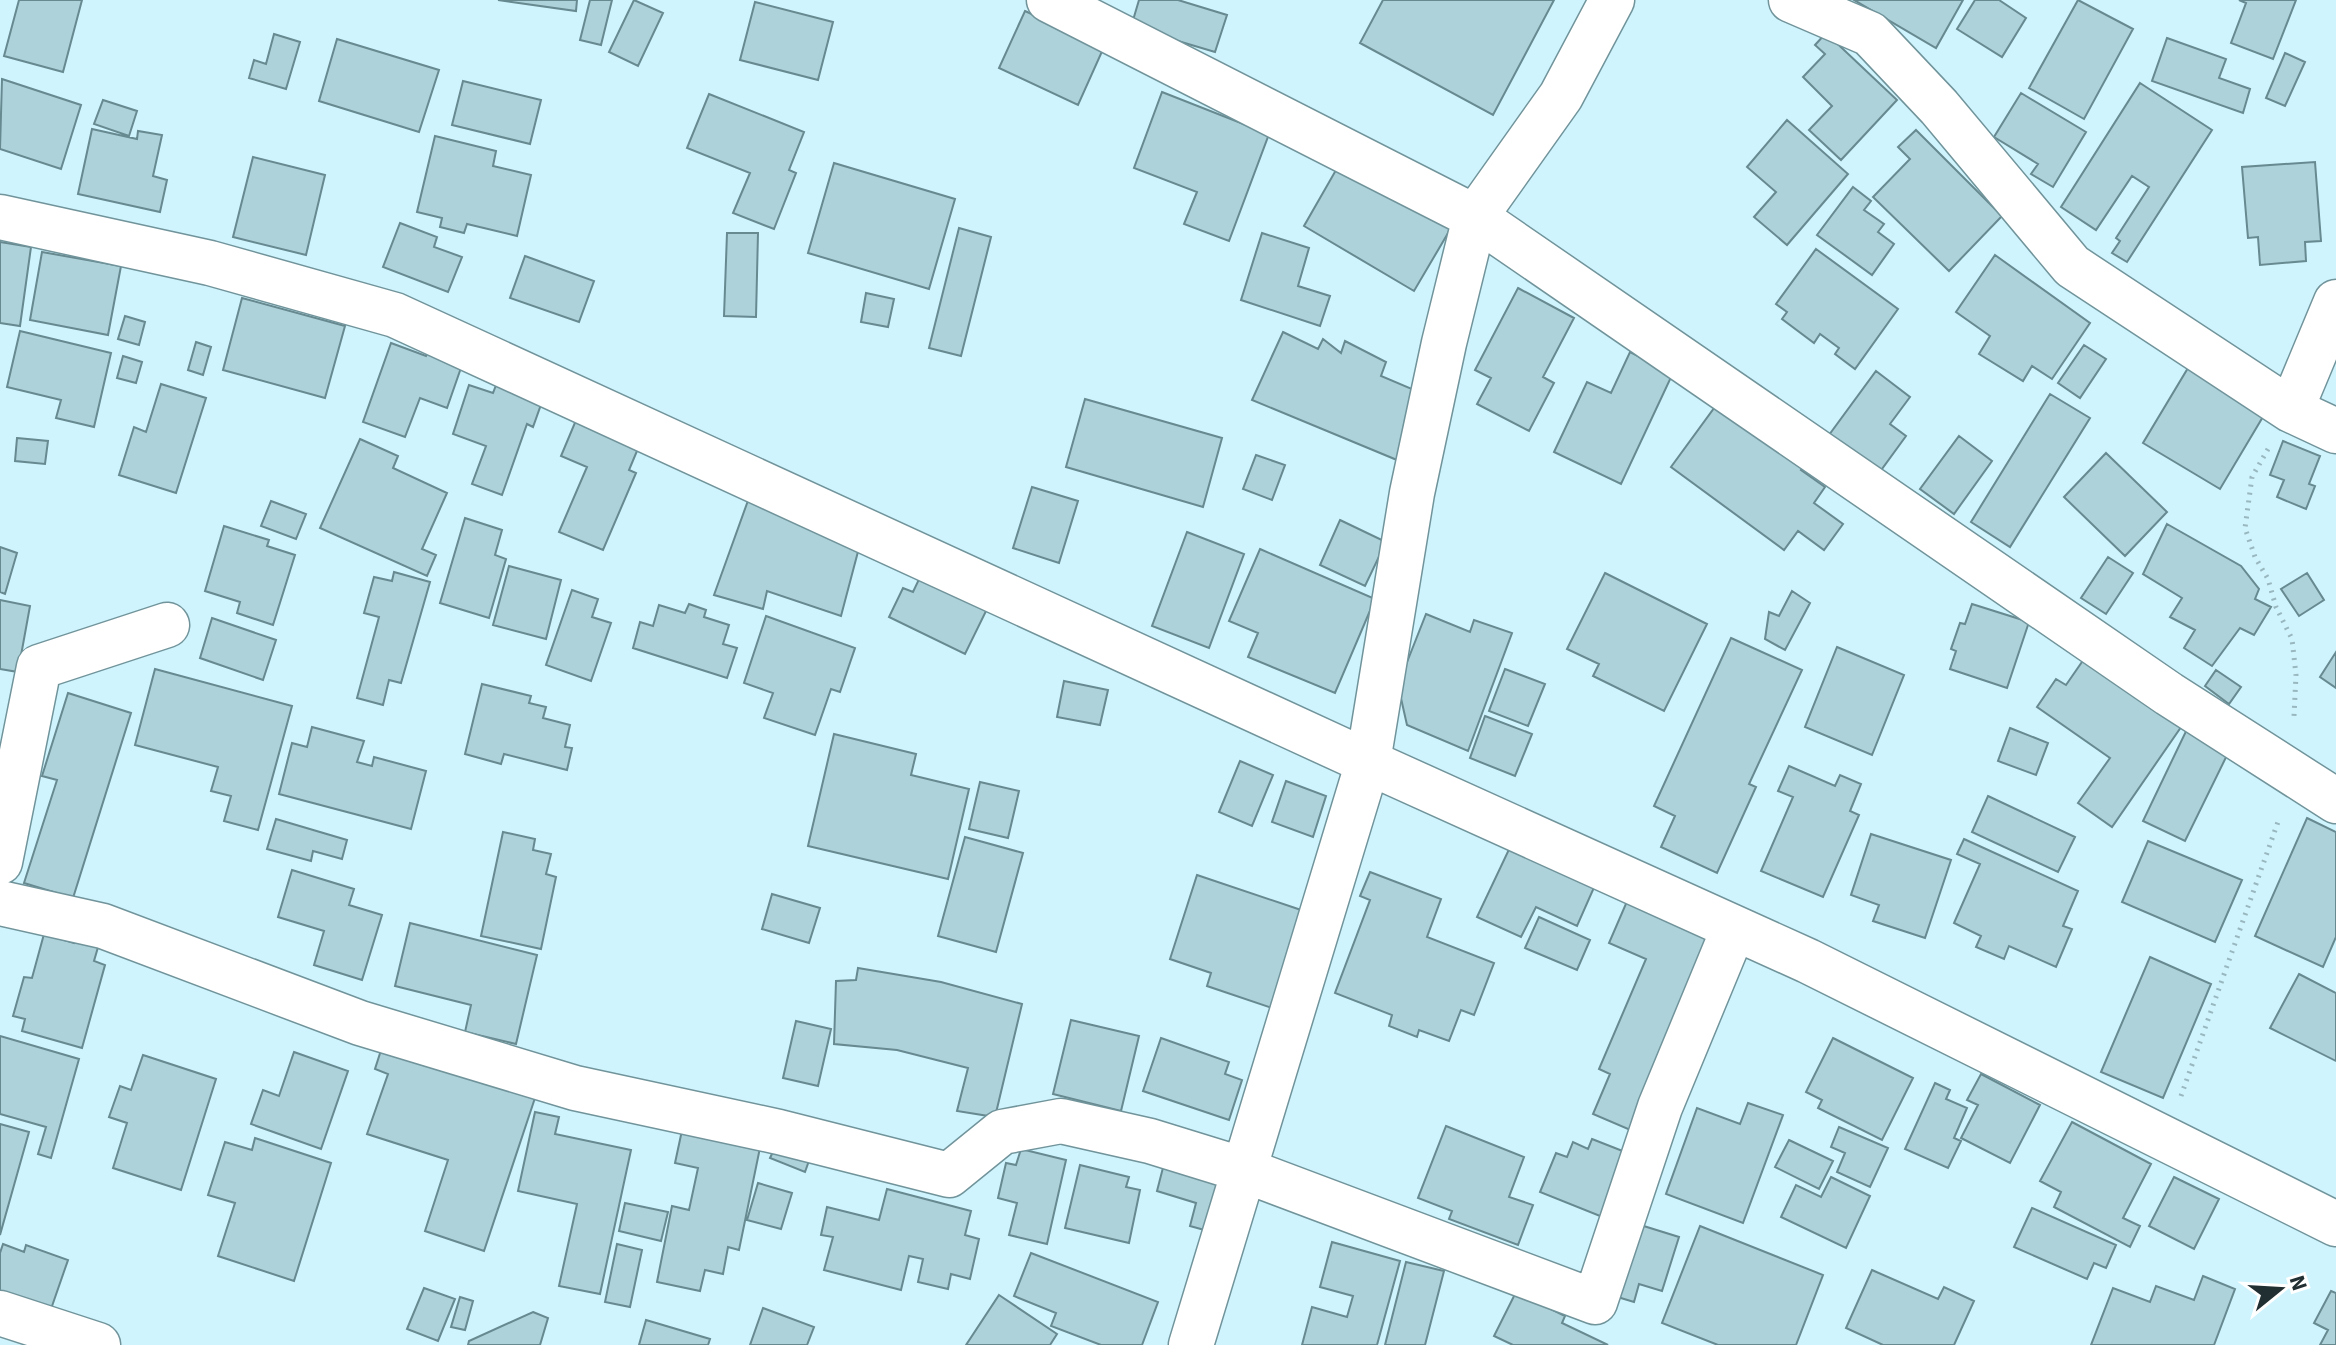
<svg xmlns="http://www.w3.org/2000/svg" width="2336" height="1345" viewBox="0 0 2336 1345" font-family="'Source Sans 3',sans-serif">
<style>
.building{fill:#aed2da;stroke:#678990;stroke-width:2}
.lines{fill:none;stroke-linecap:round;stroke-linejoin:round}
.minor-casing{stroke:#71949b;stroke-width:47}
.path{stroke:#99b7be;stroke-width:5;stroke-dasharray:2 6;stroke-linecap:butt}
.minor{stroke:#fff;stroke-width:44}
</style>
<rect width="100%" height="100%" fill="#cff4fd"/>
<path class="building" d="M19 0H82L63 72 4 56Z
M498 0H577L576 11Z
M590 0H612L601 45 580 40Z
M634 0 663 13 638 66 609 52Z
M1139 0H1178L1227 15 1215 52 1131 27Z
M1383 0H1554L1493 115 1360 43Z
M1854 0H1963L1936 48Z
M1975 0H1999L2026 18 2002 57 1957 29Z
M2078 0 2133 29 2084 119 2029 88Z
M2239 0H2296L2273 59 2231 43 2246 3Z
M755 2 833 22 818 80 740 60Z
M1025 11 1104 47 1078 105 999 68Z
M1826 33 1897 100 1841 160 1809 130 1832 106 1803 77 1825 54 1815 45Z
M274 34 300 42 286 89 249 78 254 60 266 64Z
M2167 38 2226 59 2219 78 2250 89 2243 113 2152 81Z
M337 39 439 70 419 132 319 101Z
M2285 53 2305 62 2285 106 2266 98Z
M2 79 81 105 61 169 0 149Z
M463 81 541 100 530 144 452 125Z
M2140 83 2212 130 2127 262 2112 253 2120 241 2116 238 2149 187 2132 176 2096 230 2061 207Z
M1162 92 1269 134 1229 241 1184 224 1197 192 1134 168Z
M2021 93 2086 132 2053 187 2031 174 2038 164 1994 137Z
M709 94 804 132 789 170 796 173 774 229 733 213 750 173 687 148Z
M103 100 137 111 129 136 94 124Z
M1787 120 1848 174 1787 245 1754 217 1776 192 1747 167Z
M92 129 137 139 138 131 162 135 153 176 167 180 160 212 78 194Z
M1916 130 2002 216 1949 271 1873 197 1910 159 1898 147Z
M435 136 496 151 493 166 531 175 517 236 467 224 464 233 440 227 442 218 417 212Z
M253 157 325 175 306 255 233 237Z
M2315 162 2321 241 2305 242 2306 261 2260 265 2258 237 2248 238 2242 167Z
M834 163 955 199 929 289 808 253Z
M1340 163 1451 228 1414 291 1304 226Z
M1853 187 1871 201 1864 210 1884 224 1878 232 1894 244 1872 275 1817 235Z
M400 223 437 237 434 247 462 257 448 292 383 267Z
M959 228 991 237 961 356 929 348Z
M727 233H758L756 317 724 316Z
M1262 233 1309 248 1298 286 1330 296 1320 326 1241 300Z
M0 242 31 247 20 326 0 323Z
M1816 249 1898 309 1855 369 1835 354 1839 348 1820 334 1814 343 1782 319 1787 312 1776 304Z
M42 252 121 266 108 335 30 320Z
M1995 255 2090 323 2052 379 2032 366 2023 381 1979 354 1990 336 1956 312Z
M525 256 594 281 579 322 510 298Z
M1518 288 1574 318 1543 377 1554 383 1529 431 1477 404 1491 378 1475 370Z
M866 293 894 299 888 327 861 322Z
M242 298 345 326 325 398 223 370Z
M125 316 145 322 139 345 118 339Z
M20 331 111 353 94 427 56 418 61 400 7 387Z
M1283 332 1318 349 1323 339 1341 353 1345 341 1386 362 1381 376 1412 389 1397 460 1252 400Z
M196 342 211 347 203 375 188 370Z
M391 343 426 356 429 349 463 362 447 408 420 398 405 437 363 422Z
M2084 345 2106 359 2080 398 2058 383Z
M1630 352 1673 373 1621 484 1554 452 1587 382 1611 393Z
M123 356 142 362 136 383 117 378Z
M2188 368 2264 415 2220 489 2143 443Z
M1876 371 1910 397 1890 424 1906 436 1879 473 1829 435Z
M498 380 544 396 533 427 527 424 502 495 472 484 486 446 453 434 469 385 493 393Z
M161 384 206 398 176 493 119 475 134 427 146 432Z
M2050 394 2090 418 2010 547 1971 522Z
M1085 399 1222 438 1203 507 1066 467Z
M1720 400 1806 463 1801 470 1825 487 1814 503 1843 524 1824 550 1798 531 1784 550 1671 467Z
M579 413 642 439 629 470 636 473 603 550 559 532 587 467 561 456Z
M1959 436 1992 461 1954 514 1920 489Z
M17 438 48 441 45 464 15 461Z
M360 439 398 456 393 468 447 493 422 549 436 555 427 576 320 528Z
M2283 441 2320 456 2309 484 2315 486 2306 509 2277 497 2284 480 2270 475Z
M2106 453 2167 512 2125 556 2064 497Z
M1256 455 1285 465 1272 500 1243 489Z
M1032 487 1078 501 1059 563 1013 548Z
M750 495 860 544 841 616 767 591 763 609 714 595Z
M271 501 306 514 296 539 261 526Z
M465 518 502 530 495 555 506 559 489 618 440 603Z
M1340 520 1386 542 1365 586 1320 565Z
M2167 524 2241 566 2259 589 2255 599 2271 607 2254 635 2240 628 2212 666 2184 648 2195 630 2170 617 2182 598 2143 574Z
M224 526 269 540 267 546 295 555 273 625 237 613 240 602 205 591Z
M1187 532 1244 554 1209 648 1152 626Z
M0 547 17 553 5 594 0 592Z
M1260 549 1375 599 1335 693 1248 657 1258 633 1229 621Z
M2108 557 2133 573 2106 614 2081 598Z
M509 566 561 580 546 639 493 625Z
M394 572 430 582 401 683 389 680 383 705 357 698 379 617 364 613 374 577 392 581Z
M1605 573 1707 624 1664 711 1593 676 1599 664 1567 649Z
M2307 573 2324 600 2299 616 2281 589Z
M921 575 988 607 965 654 889 617 903 588 913 592Z
M572 590 598 599 592 617 611 623 591 681 546 665Z
M1792 591 1810 603 1785 650 1765 639 1769 612 1779 616Z
M0 600 30 606 18 672 0 669Z
M689 604 706 610 704 617 729 625 723 644 737 648 727 678 633 648 640 622 653 626 659 605 685 613Z
M1972 604 2029 622 2007 688 1950 669 1956 651 1951 649 1960 623 1965 624Z
M1426 614 1470 632 1474 620 1512 633 1468 751 1407 725 1398 685Z
M766 616 855 648 840 692 831 689 815 735 764 718 773 693 744 683Z
M212 618 276 640 263 680 200 658Z
M1731 638 1802 670 1749 784 1756 787 1717 873 1661 847 1675 816 1654 806Z
M1837 647 1904 675 1872 755 1805 727Z
M2091 649 2188 717 2112 827 2078 803 2110 758 2037 707 2056 679 2066 685Z
M2336 652V688L2320 677Z
M155 669 292 706 258 830 224 821 231 796 211 791 218 767 135 745Z
M1505 669 1545 684 1528 726 1489 711Z
M2216 670 2241 687 2229 704 2205 686Z
M1064 681 1108 690 1100 725 1057 717Z
M482 684 531 696 529 703 546 707 543 718 570 725 565 747 572 748 567 770 504 754 501 764 465 754Z
M68 693 131 713 73 898 24 883 57 780 42 776Z
M1485 716 1532 734 1515 776 1470 758Z
M2189 725 2232 745 2185 841 2143 821Z
M312 727 364 741 357 762 372 766 374 757 426 771 411 829 279 794 292 743 307 747Z
M2010 728 2048 743 2036 775 1998 761Z
M834 734 916 754 911 775 969 789 948 879 808 846Z
M1240 761 1273 775 1252 826 1219 812Z
M1789 766 1835 786 1840 775 1861 784 1850 811 1859 815 1823 897 1761 871 1793 797 1778 791Z
M1286 781 1326 796 1313 837 1272 822Z
M980 782 1019 791 1008 838 969 829Z
M1988 796 2075 837 2058 872 1972 832Z
M2307 818 2336 832V937L2323 967 2255 936Z
M276 819 347 840 342 859 313 851 311 861 267 849Z
M503 832 535 839 533 850 551 854 546 874 556 877 541 949 481 936Z
M1871 834 1951 860 1925 938 1873 921 1879 905 1851 895Z
M965 837 1023 853 996 952 938 936Z
M1964 839 2078 891 2063 926 2072 929 2056 967 2009 946 2004 959 1976 947 1981 936 1954 923 1980 864 1957 854Z
M2148 841 2242 880 2215 942 2122 902Z
M1512 843 1596 883 1577 926 1536 907 1521 937 1477 917Z
M292 870 354 889 349 905 382 915 362 980 314 965 324 931 278 917Z
M1370 872 1441 899 1427 937 1494 963 1474 1015 1461 1010 1449 1041 1419 1030 1417 1037 1389 1026 1392 1015 1335 993 1370 900 1360 896Z
M1197 875 1304 911 1272 1008 1207 986 1211 973 1170 959Z
M772 894 820 908 809 943 762 929Z
M1628 899 1717 937 1635 1132 1593 1114 1610 1074 1599 1069 1646 959 1609 943Z
M1539 917 1590 940 1577 970 1525 948Z
M410 923 537 955 516 1044 465 1032 471 1005 395 986Z
M77 930 101 937 94 961 105 965 82 1048 22 1031 25 1019 13 1016 24 977 32 978 44 934 74 943Z
M2150 957 2211 984 2163 1098 2101 1072Z
M858 968 941 982 1022 1004 995 1117 957 1111 968 1068 897 1050 834 1044 836 981 856 980Z
M2299 974 2336 993V1061L2270 1028Z
M1071 1020 1139 1036 1121 1111 1053 1094Z
M796 1021 831 1029 818 1086 783 1078Z
M0 1036 79 1059 51 1158 38 1154 46 1127 0 1114Z
M1161 1038 1229 1062 1225 1074 1242 1080 1229 1120 1143 1091Z
M1833 1038 1913 1078 1882 1140 1818 1108 1822 1100 1806 1092Z
M383 1044 536 1095 484 1251 425 1231 448 1160 367 1134 388 1074 375 1069Z
M294 1052 348 1071 321 1149 251 1124 263 1090 279 1096Z
M143 1055 216 1079 181 1190 113 1168 127 1123 109 1117 120 1086 131 1090Z
M1981 1074 2040 1105 2010 1163 1961 1138 1978 1105 1967 1100Z
M1935 1083 1950 1090 1946 1099 1967 1108 1954 1138 1961 1141 1948 1168 1905 1149Z
M1748 1103 1783 1115 1743 1223 1666 1194 1697 1108 1740 1124Z
M535 1112 559 1117 555 1134 631 1150 600 1294 559 1286 577 1204 518 1191Z
M684 1121 762 1138 739 1250 728 1247 723 1274 705 1270 700 1291 657 1282 672 1206 689 1210 698 1168 675 1163Z
M2072 1122 2151 1164 2123 1218 2140 1226 2130 1247 2054 1207 2061 1192 2040 1181Z
M0 1124 29 1132 0 1235Z
M1446 1126 1524 1157 1509 1197 1533 1205 1518 1245 1449 1219 1452 1211 1418 1198Z
M1839 1127 1888 1148 1870 1187 1837 1172 1845 1153 1831 1147Z
M255 1138 331 1163 294 1281 218 1256 235 1203 208 1195 225 1142 252 1150Z
M1592 1139 1638 1157 1605 1218 1540 1192 1556 1153 1567 1157 1573 1142 1588 1149Z
M1789 1140 1833 1161 1819 1189 1775 1167Z
M777 1143 811 1155 805 1172 770 1158Z
M1021 1149 1066 1160 1047 1244 1009 1235 1017 1203 998 1198 1006 1163 1016 1165Z
M1166 1156 1225 1173 1208 1231 1190 1226 1196 1203 1157 1191Z
M1080 1165 1129 1177 1126 1187 1140 1190 1129 1243 1065 1228Z
M1831 1177 1870 1196 1846 1248 1781 1217 1796 1185 1821 1197Z
M2174 1177 2219 1199 2194 1249 2149 1226Z
M758 1183 792 1193 781 1229 747 1220Z
M887 1189 971 1211 965 1235 979 1239 970 1279 951 1274 948 1289 918 1282 923 1259 909 1256 901 1290 824 1270 833 1237 821 1235 827 1207 879 1220Z
M625 1203 668 1212 661 1241 619 1231Z
M2032 1208 2116 1245 2106 1268 2094 1263 2087 1279 2014 1247Z
M1634 1223 1679 1237 1662 1291 1639 1284 1634 1302 1611 1295Z
M1700 1226 1823 1275 1796 1345H1718L1662 1323Z
M1332 1242 1400 1261 1377 1345H1302L1312 1307 1347 1317 1353 1296 1320 1287Z
M3 1244 24 1252 26 1245 68 1260 51 1309 0 1291V1253Z
M617 1244 642 1250 630 1307 605 1302Z
M1031 1253 1158 1302 1142 1345H1101L1051 1326 1056 1313 1014 1296Z
M1406 1262 1444 1271 1425 1345H1385Z
M1872 1270 1938 1299 1944 1287 1974 1301 1954 1345H1883L1846 1328Z
M2203 1276 2235 1289 2214 1345H2091L2113 1288 2150 1302 2156 1286 2194 1300Z
M424 1288 455 1299 438 1341 407 1329Z
M2331 1291 2336 1293V1345H2320L2328 1330 2314 1323Z
M1516 1292 1565 1316 1562 1323 1608 1345H1513L1494 1336Z
M999 1295 1057 1334 1050 1345H966Z
M460 1297 473 1301 465 1330 451 1327Z
M763 1308 814 1327 807 1345H750Z
M533 1312 548 1318 540 1345H468L469 1341Z
M646 1320 710 1339 708 1345H639Z"/>
<g class="lines">
<g class="minor-casing">
<path id="minor" d="M1049 0 1475 217 2169 694 2336 801
M1791 0 1870 34 1939 107 2072 266 2291 410 2336 431
M0 217 210 263 395 315 1368 762 1808 961 2336 1224
M2291 410 2336 302
M0 862 39 667 167 625
M0 903 103 926 360 1023 575 1088 779 1132 949 1175 1002 1132 1061 1121 1150 1141 1244 1170 1595 1302 1660 1107 1734 928
M0 1313 98 1345
M1191 1345 1368 762 1412 493 1444 343 1475 217 1561 96 1612 0"/>
</g>
<path class="path" d="M2268 449 2252 477 2245 528 2255 557 2268 579 2276 607 2292 639 2296 675 2294 716
M2181 1096 2279 819"/>
<use href="#minor" class="minor"/>
</g>
<g transform="translate(2280 1289) rotate(72)" stroke="#ffffff" stroke-width="6" paint-order="stroke">
<path d="M0-6L14 30L0 20L-14 30Z" fill="#212f32"/>
<text y="-12" font-size="22" font-weight="bold" text-anchor="middle" fill="#212f32">N</text>
</g>
</svg>
